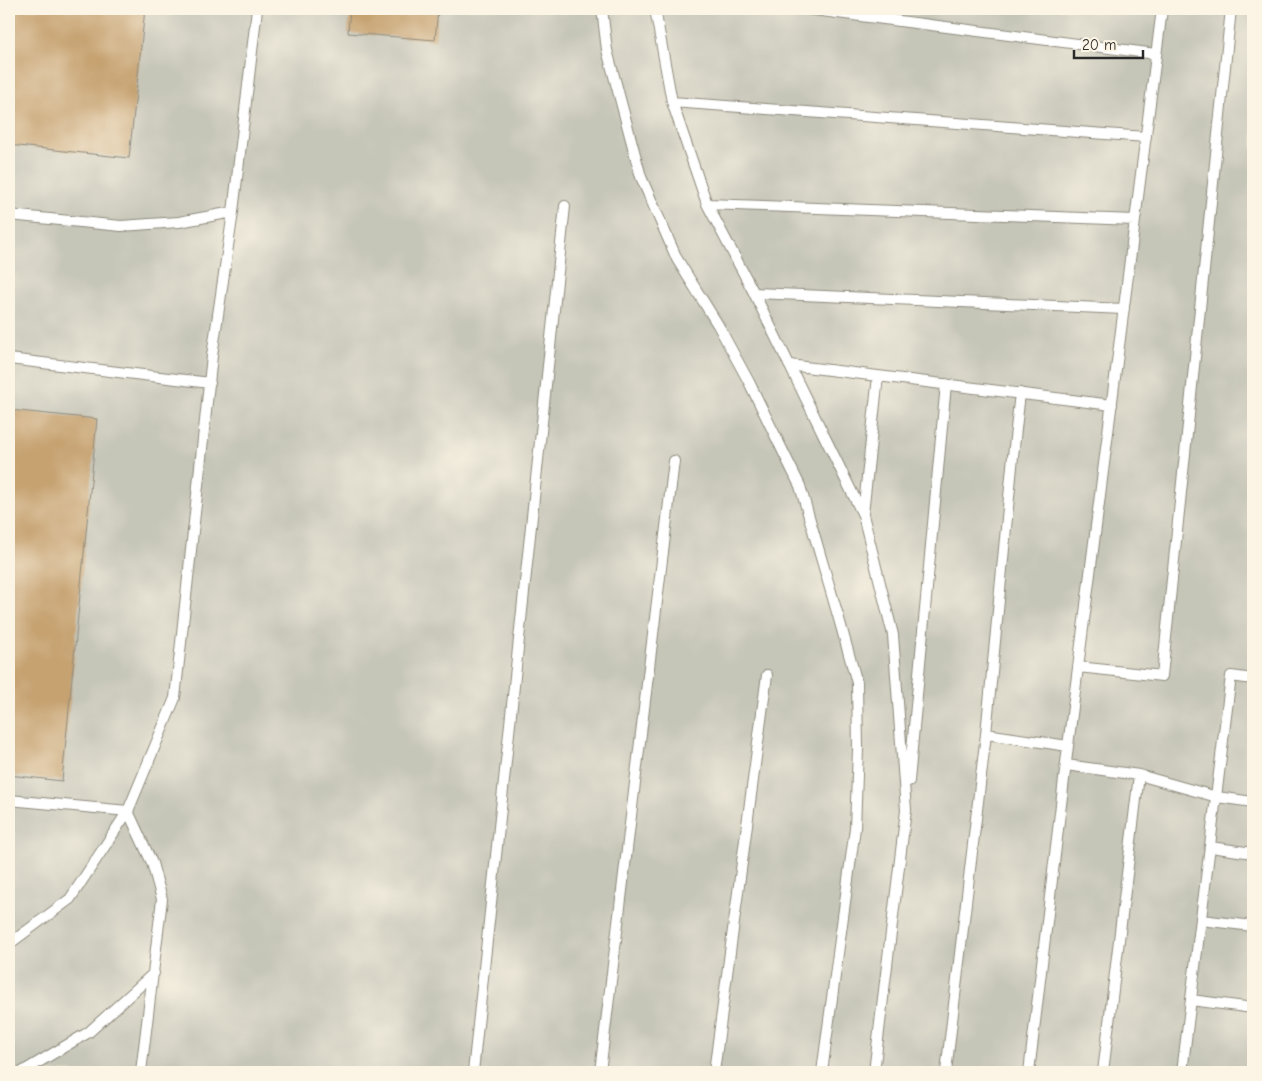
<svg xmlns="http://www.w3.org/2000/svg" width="1262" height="1081" viewBox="0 0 1262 1081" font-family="'Comic Neue',sans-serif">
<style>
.industrial{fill:#c5c5b8}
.building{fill:#c6a271}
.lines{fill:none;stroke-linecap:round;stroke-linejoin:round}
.service-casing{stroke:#8e8a7c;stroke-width:12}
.service{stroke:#fff;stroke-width:10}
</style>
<rect width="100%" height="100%" fill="#fcf5e5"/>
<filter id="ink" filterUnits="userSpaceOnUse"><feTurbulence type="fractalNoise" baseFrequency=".02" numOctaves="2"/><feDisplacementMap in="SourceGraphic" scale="10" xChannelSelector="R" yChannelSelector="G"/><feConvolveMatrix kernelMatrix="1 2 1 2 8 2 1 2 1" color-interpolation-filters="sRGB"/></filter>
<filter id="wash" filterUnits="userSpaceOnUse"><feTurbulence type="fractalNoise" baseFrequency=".0096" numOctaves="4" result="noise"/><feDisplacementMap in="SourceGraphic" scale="20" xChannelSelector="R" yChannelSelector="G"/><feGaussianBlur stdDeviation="1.12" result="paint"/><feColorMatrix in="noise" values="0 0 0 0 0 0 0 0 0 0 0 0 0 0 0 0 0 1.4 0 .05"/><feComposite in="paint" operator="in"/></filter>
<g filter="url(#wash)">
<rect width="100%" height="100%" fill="#f1e8cd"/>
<path class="industrial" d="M9 9H1253V1072H9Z"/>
<g id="blocks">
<path class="building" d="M9 9H145L129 158 9 145Z
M350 9H438L435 40 348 33Z
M9 410 97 419 62 781 9 775Z"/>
</g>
</g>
<g filter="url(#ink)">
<use href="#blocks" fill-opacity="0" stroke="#8e8a7c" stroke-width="1"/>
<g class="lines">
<g class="service-casing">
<path id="service" d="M602 9 607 50 641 177 677 259 718 325 749 382 800 486 839 619 857 683 858 749 855 828 822 1072
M655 9 672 102 707 204 754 293 863 515 893 635 906 810 874 1072
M806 9 1156 54
M672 102 1146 137
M707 204 1135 220
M9 215 121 226 179 222 233 212
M754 293 1124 309
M9 359 210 383
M789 365 1112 405
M863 514 878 376
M1078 667 1162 676 1231 9
M986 734 1068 746
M1066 765 1139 775 1217 797 1253 802
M909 781 946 384
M9 800 128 811 70 899 9 944
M1210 847 1253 853
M1201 920 1253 926
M1191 1000 1253 1008
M22 1072 89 1032 154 973
M141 1072 162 899 152 863 128 811 175 698 212 356 233 212 257 9
M473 1072 565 206
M600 1072 674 461
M714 1072 767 675
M946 1072 986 734 1013 456 1020 393
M1029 1072 1068 746 1162 9
M1103 1072 1139 775
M1182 1072 1231 676 1253 679"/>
</g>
<use href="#service" class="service"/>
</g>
</g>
<rect width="1262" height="1081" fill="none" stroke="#fcf5e5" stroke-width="30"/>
<path d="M1074 50v8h69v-8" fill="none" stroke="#2b2b2b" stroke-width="2.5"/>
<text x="1082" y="50" font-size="15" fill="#2b2b2b" stroke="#fcf5e5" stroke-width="4" paint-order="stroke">20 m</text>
</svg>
